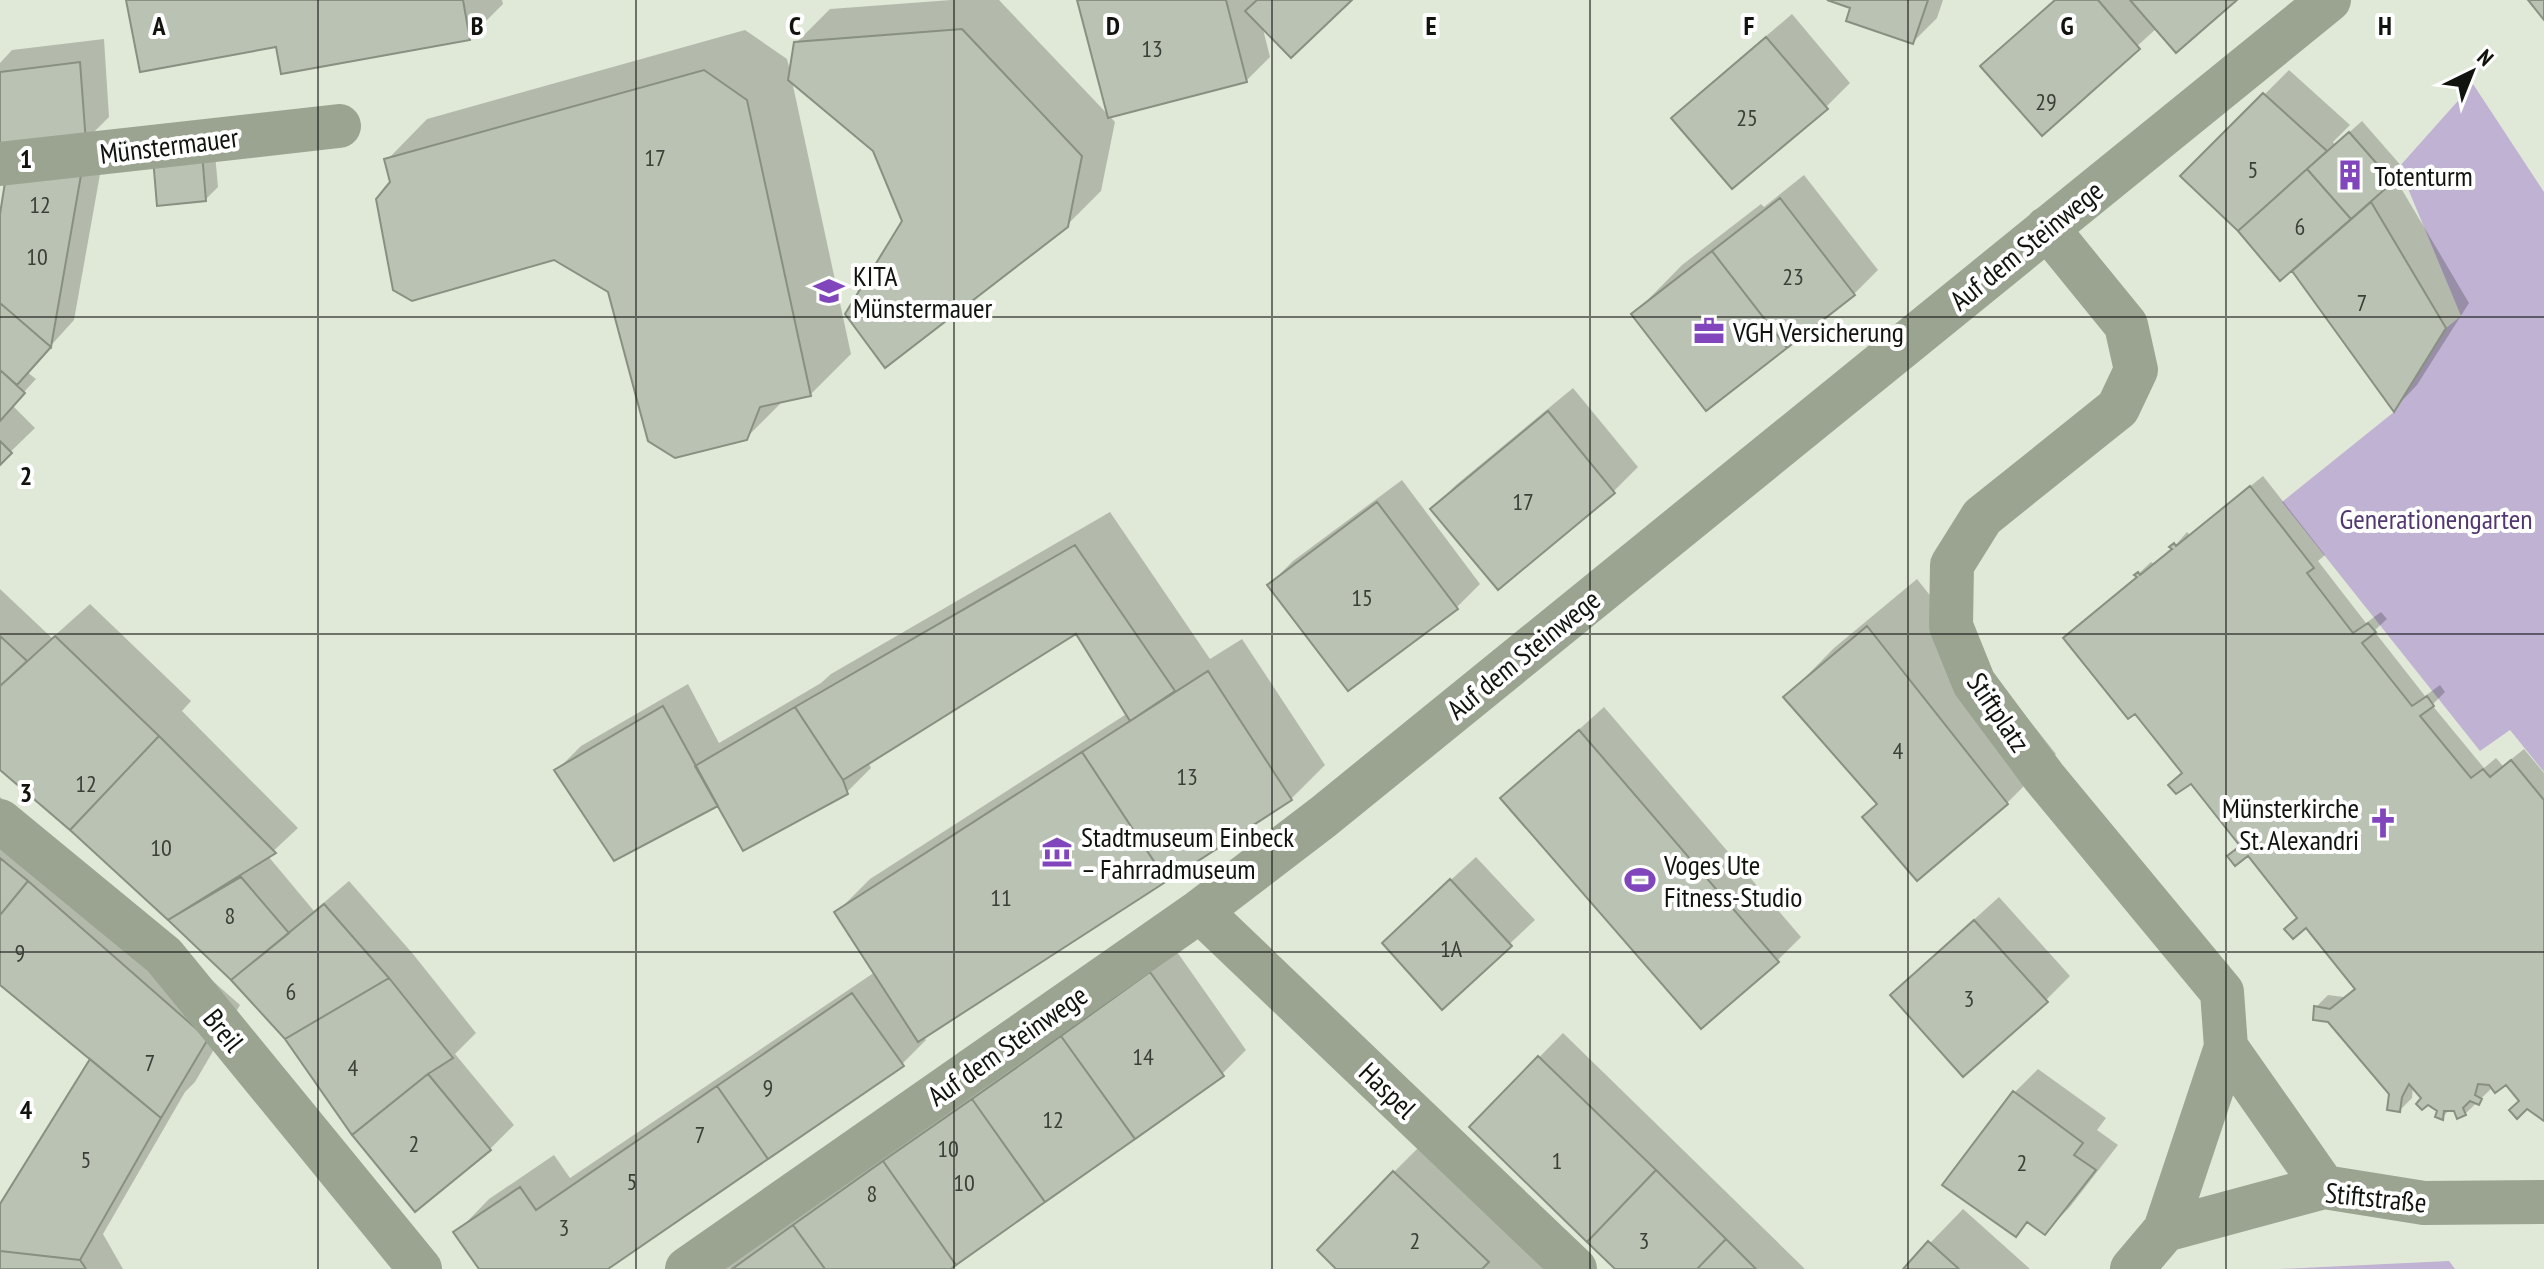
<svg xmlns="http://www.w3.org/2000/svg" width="2544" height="1269" viewBox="0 0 2544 1269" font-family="'PT Sans Narrow',sans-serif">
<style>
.green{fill:#bfb2d2}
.shadow{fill:#0003}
.building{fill:#bac2b3;stroke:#889081;stroke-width:2}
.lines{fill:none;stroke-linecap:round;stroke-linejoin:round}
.street{stroke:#9aa491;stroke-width:44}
.grid{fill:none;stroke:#10130e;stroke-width:2;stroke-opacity:0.55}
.labels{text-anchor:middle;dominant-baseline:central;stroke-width:8;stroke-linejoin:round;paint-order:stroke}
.number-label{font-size:24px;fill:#3a3f37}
.street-label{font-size:28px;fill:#10130e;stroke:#fff}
.poi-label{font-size:28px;fill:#10130e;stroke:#fff;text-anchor:start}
.park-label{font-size:28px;fill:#523870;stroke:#fff}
.grid-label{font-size:26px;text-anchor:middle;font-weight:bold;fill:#10130e;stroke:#fff;stroke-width:8;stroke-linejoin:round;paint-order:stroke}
</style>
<rect width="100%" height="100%" fill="#e0e9d8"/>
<path class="green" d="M2473 84 2544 192V772L2510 730 2480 751 2282 502 2394 412 2446 328 2461 316 2399 167Z
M2449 1261 2455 1269H2279Z"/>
<path class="shadow" d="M128 0H502L503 4 469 38 277 45Z
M951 0H999L1115 122 1101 191 1067 225 875 150 792 81 851 354 810 395 784 400 746 438 610 291 554 258 392 183 387 160 427 119 745 30 787 59 791 74 796 43 830 9Z
M1079 0H1256V3L1259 0H1349L1262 25 1270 57 1246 81Z
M1833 0H1943L1937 18 1913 42 1853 6Z
M2055 0H2234L2157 28 2042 133 1983 66Z
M1792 14 1850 83 1826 107 1674 118 1698 94Z
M104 39 109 117 85 141 0 147V63L12 50Z
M2289 70 2350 125 2333 142 2335 145 2362 121 2404 169 2395 178 2469 303 2417 385 2394 409 2293 268 2281 278 2239 229 2183 176Z
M214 142 218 187 205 200 159 204Z
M104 152 74 320 27 372 36 379 12 405 35 428 0 462V227Z
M1804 175 1878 270 1854 294 1634 314 1682 265 1761 204 1764 207Z
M1573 388 1638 467 1614 491 1498 587 1432 509 1456 485Z
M2263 476 2325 555 2318 561 2366 623 2381 612 2387 619 2374 631 2425 696 2440 685 2445 692 2432 705 2484 768 2496 758 2503 766 2524 749 2544 773V1118L2522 1100 2506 1082 2493 1087 2465 1114 2450 1109 2442 1118 2440 1110 2424 1098 2413 1085 2412 1098 2400 1110 2391 1093 2316 1007 2328 995 2344 997 2356 987 2248 853 2229 856 2241 844 2184 772 2137 575 2151 562 2154 564 2173 548 2187 532 2190 535Z
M1402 480 1480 584 1456 608 1269 585 1293 561Z
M1110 512 1210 659 1242 639 1325 765 1291 799 923 1036 926 1040 902 1064 604 1269H481L456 1233 489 1199 554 1155 570 1178 875 972 837 912 870 879 1128 713 1076 631 868 762 871 768 847 792 719 804 557 770 581 746 688 684 719 743 821 683 831 674Z
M1917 579 2056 754 2007 803H1879L1786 697 1834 648Z
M0 589 52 638 90 604 191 701 182 711 298 828 268 856 314 911 349 881 413 954 476 1033 455 1054 514 1125 490 1149 232 979 71 828 0 767Z
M1604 707 1801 937 1777 961 1503 798Z
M0 797 62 848 240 1005 195 1082 185 1092 103 1234 123 1269H0V1208L91 1060 0 981Z
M1476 857 1535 920 1442 1007 1408 919Z
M1999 897 2070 976 2046 1000 1917 971Z
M1175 949 1246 1050 1222 1074 947 1269H724Z
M1563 1033 1805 1269H1617L1471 1127Z
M2038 1069 2106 1118 2097 1130 2118 1145 2069 1208 2045 1232 2029 1221 2015 1234 2014 1093Z
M1418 1148 1545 1269H1339L1394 1172Z
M1963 1209 2030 1269H1905Z"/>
<path class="building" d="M126 0H463L470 40 281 74 276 47 140 72Z
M1077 0H1226L1247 82 1108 118Z
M1257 0H1352L1291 58 1245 11Z
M1827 0H1928L1913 44 1846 21 1850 8Z
M2055 0H2098L2140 49 2042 136 1980 66Z
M2130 0H2237L2176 53Z
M2528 0H2544V20Z
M962 29 1082 156 1068 227 885 368 845 314 902 221 873 151 788 80 794 42Z
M1766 37 1828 109 1732 189 1671 118Z
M80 62 86 143 0 149V72Z
M704 70 747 100 811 396 760 407 747 440 675 458 648 441 608 292 554 260 412 301 393 290 376 199 390 182 384 159Z
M2263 93 2327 151 2238 231 2180 176Z
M2349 132 2393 182 2351 219 2307 169Z
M202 153 206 201 157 206 153 158Z
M2307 169 2351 219 2280 281 2238 231Z
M81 175 51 347 0 303V214L6 176Z
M1780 198 1855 295 1787 348 1712 251Z
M2371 202 2446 328 2394 412 2292 271Z
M1712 251 1787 348 1706 411 1631 314Z
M0 303 51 347 17 385 0 370Z
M0 370 25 393 0 421Z
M1548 411 1615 493 1498 590 1430 509Z
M0 441 12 453 0 465Z
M2250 486 2314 568 2307 573 2353 633 2368 623 2376 632 2362 643 2412 706 2427 696 2434 706 2420 716 2471 778 2483 769 2490 777 2511 760 2544 800V1121L2527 1109 2517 1119 2509 1110 2519 1101 2506 1085 2495 1093 2489 1085 2478 1084 2475 1095 2482 1099 2479 1105 2470 1101 2463 1108 2466 1115 2457 1119 2454 1111H2444L2443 1120 2435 1117 2437 1111 2428 1105 2422 1110 2416 1104 2421 1098 2409 1084 2402 1097 2400 1112 2387 1110 2389 1094 2328 1022 2313 1020 2314 1006 2330 1009 2355 989 2306 928 2293 939 2284 929 2297 918 2248 856 2235 866 2227 856 2240 846 2191 784 2176 794 2168 785 2182 773 2135 714 2128 719 2063 638 2137 577 2134 575 2138 572 2140 575 2172 549 2169 547 2174 543 2176 546Z
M1377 502 1458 609 1348 691 1267 585Z
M1075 545 1175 691 1130 721 1076 634 843 780 795 707Z
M1867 626 2008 804 1917 881 1862 817 1877 804 1783 697Z
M0 636 27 661 0 686Z
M55 636 159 736 70 830 0 770V686Z
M1208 671 1292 800 1167 881 1082 752Z
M663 706 718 806 614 861 554 770Z
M795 707 843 780 848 794 743 851 695 766Z
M1579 730 1779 962 1701 1029 1500 798Z
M159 736 276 853 168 920 70 830Z
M1082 752 1167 881 918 1042 834 912Z
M0 858 28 881 0 915Z
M241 877 289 933 231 980 168 920Z
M1450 879 1512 946 1442 1010 1382 943Z
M28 881 208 1039 161 1118 0 985V915Z
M324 904 389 978 285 1039 231 980Z
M1974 920 2048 1002 1963 1077 1890 995Z
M1150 972 1224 1076 1135 1139 1061 1036Z
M389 978 453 1058 428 1074 352 1135 285 1039Z
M852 993 904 1066 768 1159 717 1086Z
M1061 1036 1135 1139 1045 1202 972 1099Z
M1538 1056 1656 1170 1587 1242 1469 1127Z
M90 1059 161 1118 80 1260 0 1251V1204Z
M428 1074 491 1150 415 1212 352 1135Z
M717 1086 768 1159 608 1269H479L453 1232 520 1187 536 1210Z
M2013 1091 2083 1143 2074 1155 2096 1170 2045 1235 2027 1222 2016 1237 1942 1185Z
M972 1099 1045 1202 956 1265 883 1161Z
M883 1161 956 1265 951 1269H825L793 1225Z
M1656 1170 1726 1239 1697 1269H1615L1587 1242Z
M1393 1171 1489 1262 1482 1269H1336L1317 1250Z
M793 1225 825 1269H732Z
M1726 1239 1756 1269H1697Z
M1928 1241 1959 1269H1903Z
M0 1251 80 1260 86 1269H0Z"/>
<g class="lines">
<path class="street" d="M0 164 339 126
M2047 228 2126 325 2136 370 2118 408 1982 517 1952 565 1951 626 1974 683 2044 777 2222 992 2226 1047 2324 1187
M0 821 164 956 420 1269
M1200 911 1575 1269
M2165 1230 2324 1187 2424 1203 2544 1202
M687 1269 1200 911 1323 817 2329 0
M2132 1269 2165 1230 2226 1047"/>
</g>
<path class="grid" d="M318 0V1269M636 0V1269M954 0V1269M1272 0V1269M1590 0V1269M1908 0V1269M2226 0V1269M0 317H2544M0 634H2544M0 952H2544"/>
<defs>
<g id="building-bare" transform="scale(2.4)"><path d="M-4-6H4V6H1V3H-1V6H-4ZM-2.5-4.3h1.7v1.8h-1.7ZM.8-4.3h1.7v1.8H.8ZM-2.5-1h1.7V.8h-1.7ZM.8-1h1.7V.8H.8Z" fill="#8146bc" stroke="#fff" stroke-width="2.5" paint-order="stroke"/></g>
<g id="school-bare" transform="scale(2.4)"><path d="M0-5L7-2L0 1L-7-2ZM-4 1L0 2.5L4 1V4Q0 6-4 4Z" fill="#8146bc" stroke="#fff" stroke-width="2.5" paint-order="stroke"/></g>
<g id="office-bare" transform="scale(2.4)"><path d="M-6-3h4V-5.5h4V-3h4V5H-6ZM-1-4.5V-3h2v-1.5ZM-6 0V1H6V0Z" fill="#8146bc" stroke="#fff" stroke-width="2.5" paint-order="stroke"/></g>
<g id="church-bare" transform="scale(2.4)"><path d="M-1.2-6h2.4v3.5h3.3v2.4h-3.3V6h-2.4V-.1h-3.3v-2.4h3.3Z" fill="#8146bc" stroke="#fff" stroke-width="2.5" paint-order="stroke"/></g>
<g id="museum-bare" transform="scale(2.4)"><path d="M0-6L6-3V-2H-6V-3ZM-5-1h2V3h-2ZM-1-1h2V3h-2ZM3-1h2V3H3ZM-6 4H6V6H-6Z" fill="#8146bc" stroke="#fff" stroke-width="2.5" paint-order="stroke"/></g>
<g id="stadium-bare" transform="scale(2.4)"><path d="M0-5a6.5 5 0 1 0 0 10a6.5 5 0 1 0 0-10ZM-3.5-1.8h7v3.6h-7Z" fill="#8146bc" stroke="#fff" stroke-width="2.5" paint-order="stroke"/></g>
</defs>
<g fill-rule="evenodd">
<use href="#building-bare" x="2350" y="175"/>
<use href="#school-bare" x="829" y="291"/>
<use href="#office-bare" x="1709" y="331"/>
<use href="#church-bare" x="2383" y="823"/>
<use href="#museum-bare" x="1057" y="852"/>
<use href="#stadium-bare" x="1640" y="880"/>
</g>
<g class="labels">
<g class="number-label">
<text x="1152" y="48">13</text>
<text x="2046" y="101">29</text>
<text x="1747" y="117">25</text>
<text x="655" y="157">17</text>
<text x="2253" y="169">5</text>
<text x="40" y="204">12</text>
<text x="2300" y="226">6</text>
<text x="37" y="256">10</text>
<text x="1793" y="276">23</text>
<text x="2362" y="302">7</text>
<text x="1523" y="501">17</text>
<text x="1362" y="597">15</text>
<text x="1898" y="750">4</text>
<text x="1187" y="776">13</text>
<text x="86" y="783">12</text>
<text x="161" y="847">10</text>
<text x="1001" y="897">11</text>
<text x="230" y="915">8</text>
<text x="1451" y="948">1A</text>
<text x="20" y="952">9</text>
<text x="291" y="991">6</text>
<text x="1969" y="998">3</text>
<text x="1143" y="1056">14</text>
<text x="150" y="1062">7</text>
<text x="353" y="1067">4</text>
<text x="768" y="1087">9</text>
<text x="1053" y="1119">12</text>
<text x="700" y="1134">7</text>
<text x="414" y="1143">2</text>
<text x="948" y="1148">10</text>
<text x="86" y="1159">5</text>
<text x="1557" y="1160">1</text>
<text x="2022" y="1162">2</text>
<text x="632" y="1181">5</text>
<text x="964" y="1182">10</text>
<text x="872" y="1193">8</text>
<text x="564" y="1227">3</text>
<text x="1415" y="1240">2</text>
<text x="1644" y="1240">3</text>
</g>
<g class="street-label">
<text transform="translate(169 145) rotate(-7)">Münstermauer</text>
<text transform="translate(2026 245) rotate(-39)">Auf dem Steinwege</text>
<text transform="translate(1523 654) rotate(-39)">Auf dem Steinwege</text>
<text transform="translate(1999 712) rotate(56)">Stiftplatz</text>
<text transform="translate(224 1030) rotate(51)">Breil</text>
<text transform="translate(1007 1045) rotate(-35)">Auf dem Steinwege</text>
<text transform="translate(1388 1090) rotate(44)">Haspel</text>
<text transform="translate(2376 1197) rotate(6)">Stiftstraße</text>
</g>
<g class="poi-label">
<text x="2374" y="175">Totenturm</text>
<text x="853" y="275">KITA<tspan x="853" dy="32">Münstermauer</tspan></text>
<text x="1733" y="331">VGH Versicherung</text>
<text x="2359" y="807" text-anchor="end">Münsterkirche<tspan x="2359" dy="32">St. Alexandri</tspan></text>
<text x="1081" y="836">Stadtmuseum Einbeck<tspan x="1081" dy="32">– Fahrradmuseum</tspan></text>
<text x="1664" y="864">Voges Ute<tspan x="1664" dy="32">Fitness-Studio</tspan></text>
</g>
<g class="park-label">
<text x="2436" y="518">Generationengarten</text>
</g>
</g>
<g class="grid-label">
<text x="159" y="35">A</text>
<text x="477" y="35">B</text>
<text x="795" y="35">C</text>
<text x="1113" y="35">D</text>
<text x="1431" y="35">E</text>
<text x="1749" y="35">F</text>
<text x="2067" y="35">G</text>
<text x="2385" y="35">H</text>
<text x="26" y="168">1</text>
<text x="26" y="485">2</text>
<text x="26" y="802">3</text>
<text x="26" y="1119">4</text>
</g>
<g transform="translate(2472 72) rotate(43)" stroke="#ffffff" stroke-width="6" paint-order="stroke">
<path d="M0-6L14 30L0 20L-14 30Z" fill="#10130e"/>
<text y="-12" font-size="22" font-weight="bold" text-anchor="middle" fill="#10130e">N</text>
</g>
</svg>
